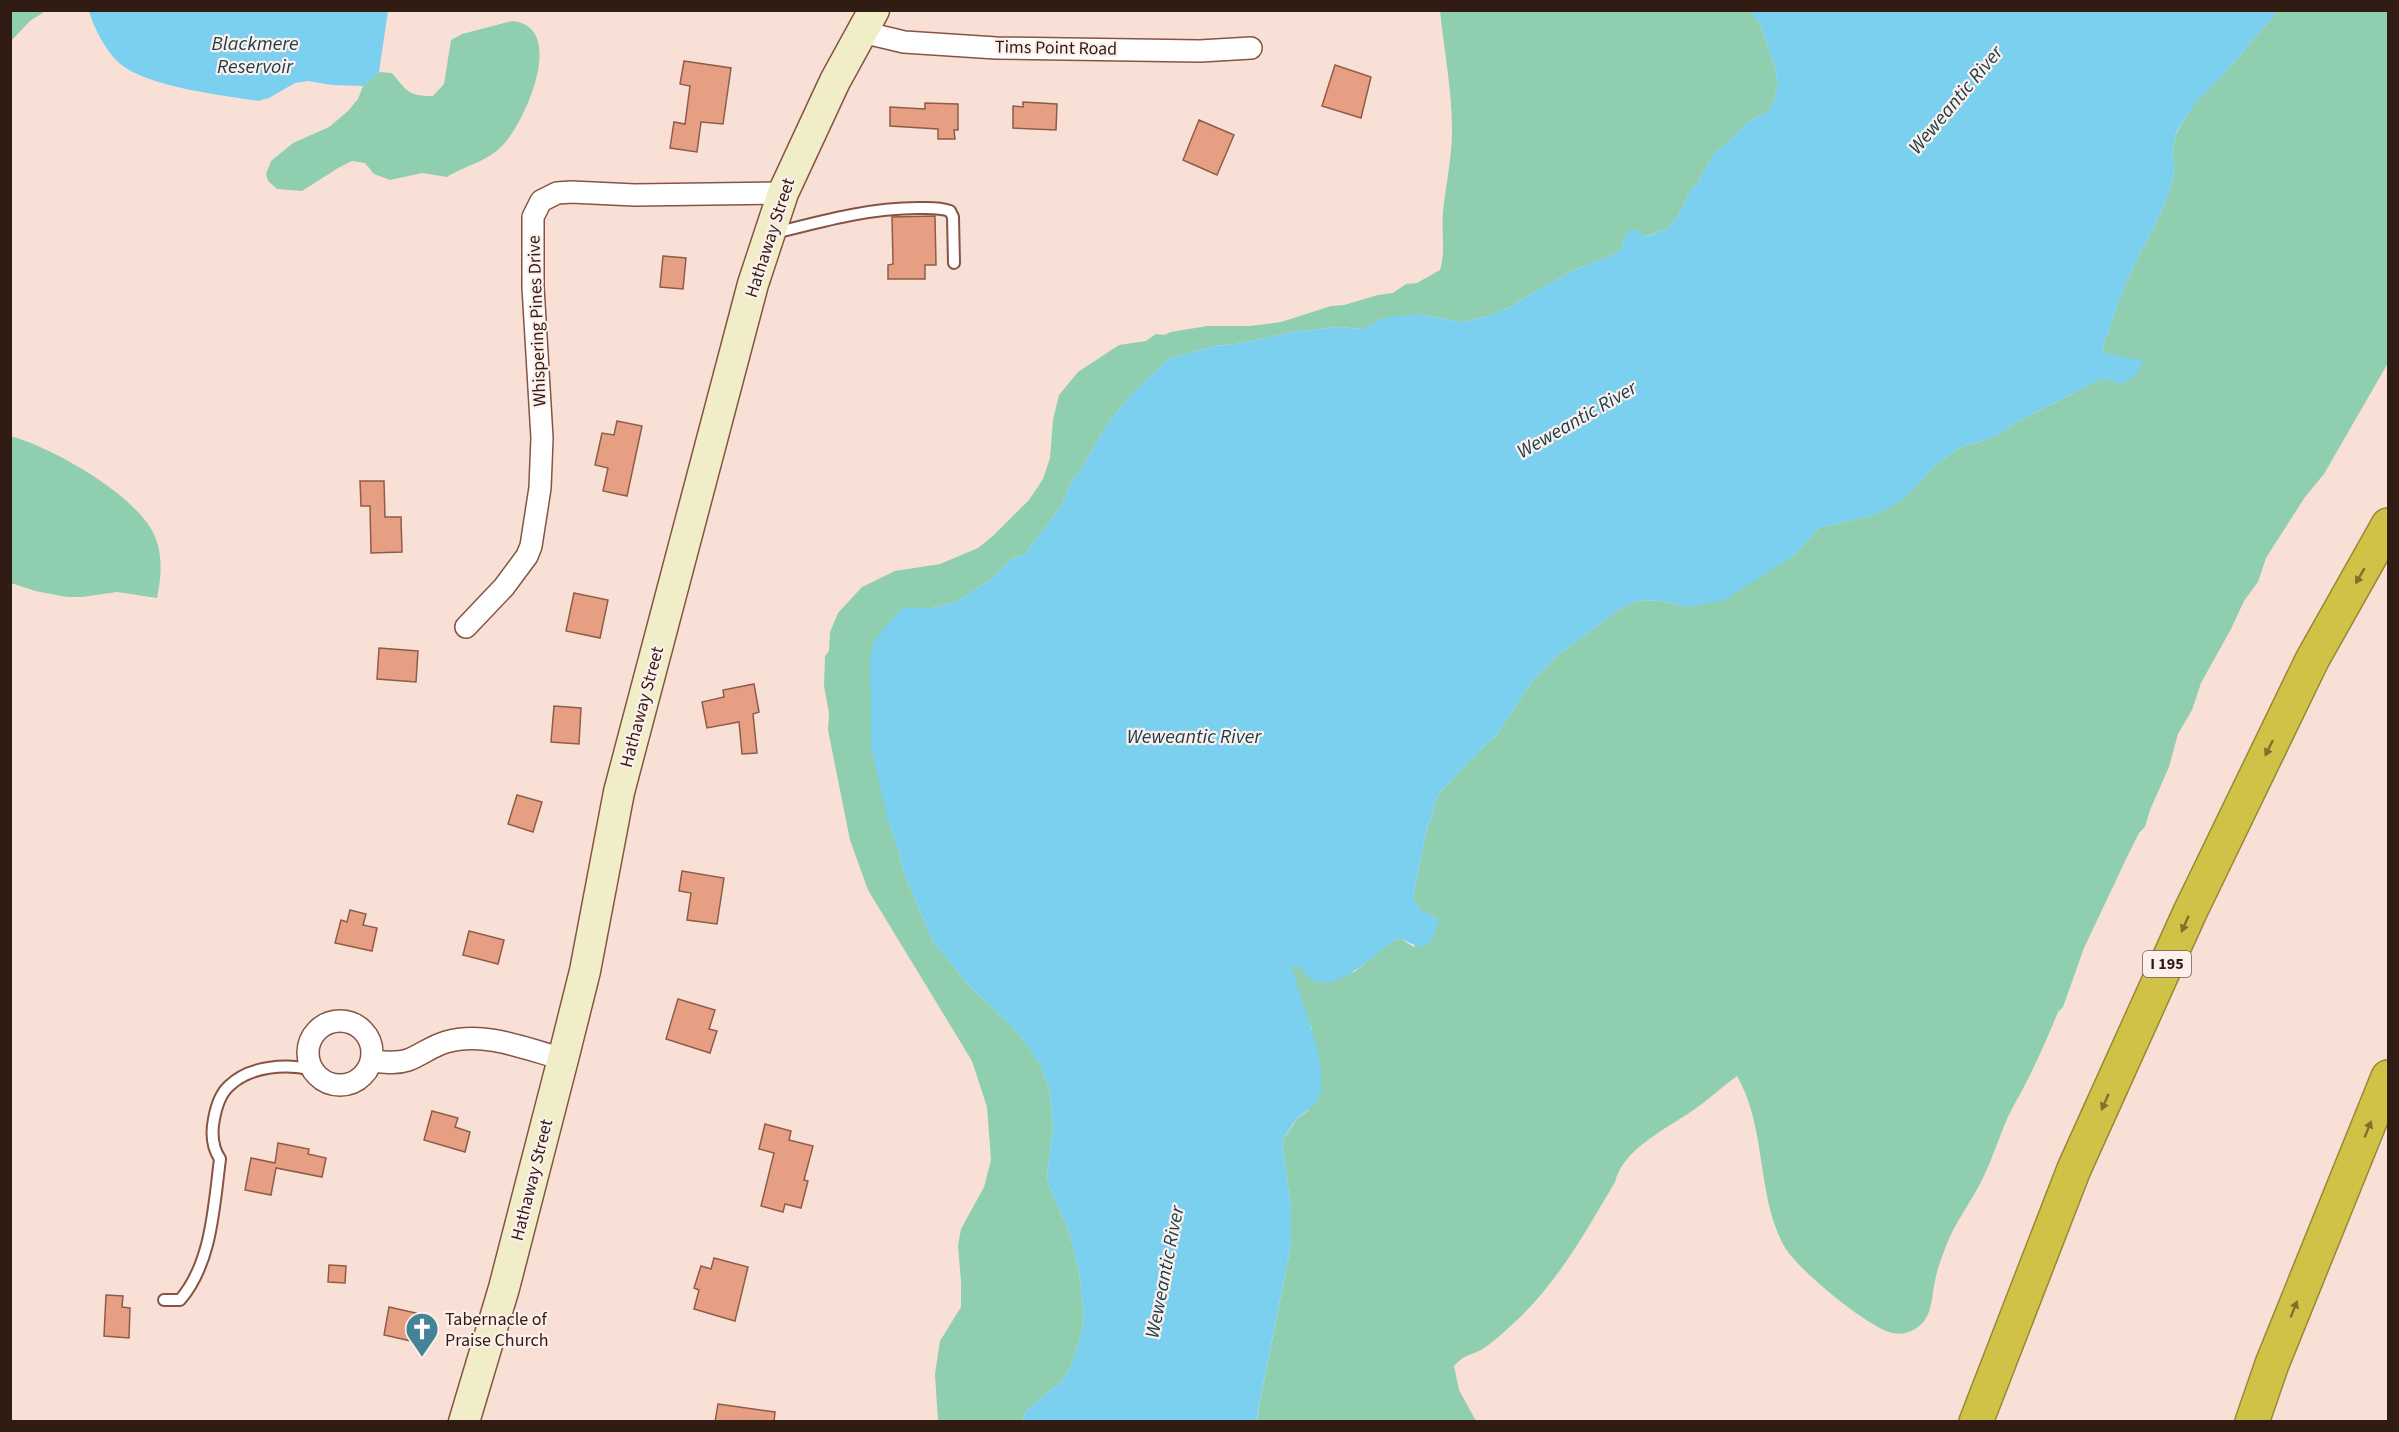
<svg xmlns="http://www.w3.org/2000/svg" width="2399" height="1432" viewBox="0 0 2399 1432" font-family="'Source Sans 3',sans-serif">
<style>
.green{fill:#8fcfaf}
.water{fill:#7ad0ee}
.building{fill:#e69f83;stroke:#8f5c48;stroke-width:1.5}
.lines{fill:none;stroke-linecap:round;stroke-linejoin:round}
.lane-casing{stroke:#865440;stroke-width:14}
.street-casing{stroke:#865440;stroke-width:24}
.secondary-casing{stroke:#865440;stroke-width:33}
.highway-casing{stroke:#988835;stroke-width:36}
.lane{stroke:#fff;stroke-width:10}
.street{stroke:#fff;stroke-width:21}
.secondary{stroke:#f1edc8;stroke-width:30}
.highway{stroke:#d0c247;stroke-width:33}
.oneway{fill:#806f2d}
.labels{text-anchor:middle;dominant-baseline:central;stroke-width:4.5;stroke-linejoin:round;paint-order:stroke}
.shield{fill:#fdf0ec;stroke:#6e5c54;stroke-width:1.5}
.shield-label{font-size:16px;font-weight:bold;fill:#311c13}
.street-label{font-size:18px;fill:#311c13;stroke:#fdf0ec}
.poi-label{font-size:18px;fill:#311c13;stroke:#fdf0ec;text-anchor:start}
.water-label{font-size:20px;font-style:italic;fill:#163e4a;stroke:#fdf0ec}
</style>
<rect width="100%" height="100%" fill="#f9e0d7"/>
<path class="green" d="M11 10H46V11L31 20 11 41Z
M1751 10 1760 24 1775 67 1778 83 1773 104 1765 114 1750 120 1726 144 1715 152 1696 185 1690 191 1678 216 1668 228 1645 237 1636 230 1623 241 1622 248 1615 254 1572 271 1525 297 1509 308 1485 317 1462 322 1423 315 1383 318 1364 329 1338 327 1293 332 1236 344 1214 346 1168 359 1129 397 1106 426 1078 474 1074 477 1061 506 1024 555 1013 558 991 579 956 602 932 608H902L887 818 898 849 903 870 932 940 965 981 1020 1035 1040 1065 1049 1087 1053 1125 1047 1175 1049 1186 1069 1231 1079 1272 1084 1317 1081 1335 1071 1366 1062 1381 1026 1411 1022 1421H938L935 1374 940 1341 961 1307V1281L958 1246 961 1229 984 1187 991 1160 987 1107 972 1061 868 890 850 840 828 730 829 713 824 686 825 656 829 651 830 632 838 613 862 587 895 571 940 564 978 548 994 535 1029 500 1043 479 1050 458 1053 420 1059 395 1078 372 1119 345 1146 341 1156 334 1164 335 1171 332 1207 326H1250L1281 322 1331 306 1344 305 1378 295 1393 293 1406 284 1417 283 1440 270C1446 251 1441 232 1443 211 1446 184 1452 158 1452 129 1452 90 1444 50 1440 11Z
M2278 11H2388V363L2324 474 2305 497 2266 558 2258 582 2244 601 2231 629 2201 683 2192 710 2178 734 2169 767 2150 810 2145 827 2139 833 2128 855 2084 948 2063 1007 2058 1012C2049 1034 2039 1057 2028 1079 2022 1092 2013 1105 2007 1119 1999 1138 1992 1159 1983 1178 1972 1201 1955 1222 1946 1246 1942 1257 1937 1269 1935 1281 1931 1298 1933 1319 1915 1329 1907 1334 1898 1335 1889 1332 1863 1323 1798 1270 1784 1246 1756 1194 1767 1128 1737 1076 1722 1087 1708 1100 1692 1111 1666 1129 1623 1149 1615 1182 1586 1231 1558 1282 1516 1321 1506 1330 1493 1343 1481 1350 1467 1357 1465 1354 1454 1366L1459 1390 1476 1421 1256 1422 1291 1245V1210L1282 1141 1297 1119 1309 1110 1312 1029 1300 999 1291 967 1298 966 1312 980 1354 972 1394 940 1401 939 1414 947 1435 917C1422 913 1418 910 1413 897L1428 823 1431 821 1434 805 1440 792 1485 745 1496 736 1531 683 1557 656 1620 609 1639 600 1661 601 1687 607 1793 556 1819 528 1874 515 1914 489 1934 466 1959 448 1994 437 2015 423 2101 379H2108L2119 384 2103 349 2105 337 2108 336C2113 314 2121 294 2130 274 2141 248 2185 181 2172 154L2176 134 2196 101 2221 77Z
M512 21C568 26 525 122 503 145 487 162 466 165 447 177L422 173 390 180 374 174 365 163 352 161 338 168 302 191 277 189 268 181 266 174 271 161 293 143 329 127 348 111 358 99 363 86 379 72 392 73C407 91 408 96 433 96L444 84 451 40 462 34Z
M10 436C52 447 141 497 156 539 163 559 161 578 157 598L117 592 82 597H67L35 591 11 583Z"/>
<path class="water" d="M89 11V10L388 11 379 72 363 86 332 85 308 81 295 83 269 98 258 101C221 95 147 87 119 63 105 50 94 28 89 11Z
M1751 11H2278L2221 77 2196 102 2176 133 2172 154C2185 181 2141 248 2130 274 2121 294 2113 315 2108 336L2105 338 2103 349 2106 354 2142 360C2141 374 2132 380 2119 384L2108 379H2101L2015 423 1994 437 1959 448 1934 466 1914 489 1895 505 1874 515 1819 528 1793 556 1723 601 1687 607 1661 601 1639 600 1620 609 1557 656 1531 683 1496 736 1485 745 1440 792 1434 805 1431 821 1428 823 1413 897C1420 917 1428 909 1439 922L1431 941 1421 948 1401 939 1394 940C1376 954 1336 993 1312 980 1307 977 1302 970 1298 966L1292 967C1299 999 1333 1071 1318 1100 1313 1108 1304 1112 1297 1119 1291 1125 1287 1134 1282 1141L1291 1210V1245L1256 1421H1022L1026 1411 1062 1381 1071 1366 1081 1335 1084 1317 1079 1272 1069 1231 1049 1186 1047 1175 1053 1125 1049 1087 1040 1065 1020 1035 965 981 932 940 903 870 898 849 887 818 871 746 870 658 874 642 881 632 902 608H932L956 602 991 579 1013 558 1024 555 1061 506 1074 477 1078 474 1106 426 1129 397 1168 359 1214 346 1236 344 1293 332 1338 327 1364 329 1383 318 1395 316 1423 315 1462 322 1485 317 1509 308 1525 297 1572 271 1615 254 1622 248 1623 241 1629 230H1636L1646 237 1668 228 1678 216 1690 191 1696 185 1715 152 1726 144 1750 120 1765 114 1773 104 1778 83 1775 67 1760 24Z"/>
<path class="building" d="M684 61 731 68 723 124 701 122 697 152 670 148 674 122 685 124 690 86 680 84Z
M1335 65 1371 77 1361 118 1322 106Z
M1023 102 1057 104 1056 130 1013 128V106L1023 107Z
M925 103 958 104V130H954L955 139H938V129L890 126V107L925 109Z
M1199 120 1234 135 1217 175 1183 160Z
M935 216 936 265H925V279H888V265L893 264 892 217Z
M663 256 686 258 683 289 660 287Z
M617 421 642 426 627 496 603 491 608 468 595 465 602 433 614 435Z
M360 481H384L385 517H401L402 552 371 553 370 506H361Z
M574 593 608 600 600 638 566 631Z
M379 648 418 651 416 682 377 679Z
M754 684 759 712 753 714 757 753 742 754 739 722 707 728 702 702 724 697 723 690Z
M554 706 581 708 579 744 551 742Z
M517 795 542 802 533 832 508 824Z
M682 871 724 878 717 924 687 920 691 893 679 891Z
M350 910 366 914 363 925 377 928 372 951 335 943 341 920 347 922Z
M469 931 504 940 498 964 463 955Z
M678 999 715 1010 709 1029 717 1031 710 1053 666 1039Z
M432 1111 458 1118 455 1127 470 1132 465 1152 424 1140Z
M765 1124 791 1131 789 1140 813 1146 804 1180 808 1181 801 1208 785 1204 783 1212 761 1206 774 1153 759 1149Z
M278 1143 309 1149 308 1154 326 1158 322 1177 276 1168 271 1195 245 1190 251 1158 275 1163Z
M714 1258 748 1267 735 1321 694 1309 699 1290 694 1288 701 1266 711 1269Z
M329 1265 346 1266 345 1283 328 1282Z
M106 1295 123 1296 122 1307 130 1308 129 1338 104 1336Z
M389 1307 416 1313 411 1341 384 1335Z
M718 1404 775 1412 774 1422H715Z"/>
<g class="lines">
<g class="lane-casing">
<path id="lane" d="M775 233C822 221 869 208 918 208 930 208 939 207 950 211L953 217 954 263
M164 1300H180C212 1263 214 1205 220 1159 212 1147 211 1134 214 1119 216 1108 220 1094 229 1086 249 1066 287 1063 312 1070"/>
</g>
<g class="street-casing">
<path id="street" d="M862 32 904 42 996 48 1200 51 1251 48
M466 627 504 587 527 556 531 546 540 488 542 438 533 287V217L541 201 557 193 571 192 635 195 783 193
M308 1053a32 32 0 1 1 64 0a32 32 0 1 1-64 0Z
M372 1061C384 1062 396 1064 408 1060 421 1055 432 1046 446 1042 485 1031 526 1049 563 1059"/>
</g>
<g class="secondary-casing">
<path id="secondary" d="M464 1422 504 1288 563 1059 585 971 619 792 753 284 783 193 835 81 874 10"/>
</g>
<g class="highway-casing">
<path id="highway" d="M1976 1422 2074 1169 2190 912 2312 660 2388 525
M2252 1422 2272 1364 2388 1077"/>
</g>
<use href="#lane" class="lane"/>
<use href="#street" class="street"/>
<use href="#secondary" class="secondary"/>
<use href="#highway" class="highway"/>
</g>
<defs><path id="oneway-solid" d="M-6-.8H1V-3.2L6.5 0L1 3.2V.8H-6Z" transform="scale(1.5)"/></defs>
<g class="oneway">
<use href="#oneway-solid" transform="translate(2360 576) rotate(120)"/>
<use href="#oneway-solid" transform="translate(2269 748) rotate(116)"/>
<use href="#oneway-solid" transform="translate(2185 924) rotate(114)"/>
<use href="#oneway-solid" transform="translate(2105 1102) rotate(114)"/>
<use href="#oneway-solid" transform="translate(2368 1129) rotate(-68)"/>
<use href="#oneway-solid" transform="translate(2294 1309) rotate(-68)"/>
</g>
<defs>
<g id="church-pin" transform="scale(1.725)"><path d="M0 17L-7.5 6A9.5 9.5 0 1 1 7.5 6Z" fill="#448297" stroke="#fdf0ec"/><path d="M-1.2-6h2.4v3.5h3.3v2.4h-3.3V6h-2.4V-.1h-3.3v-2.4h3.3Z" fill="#fff"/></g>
</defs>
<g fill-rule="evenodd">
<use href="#church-pin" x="422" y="1329"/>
</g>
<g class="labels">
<rect class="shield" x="2143" y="951" width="48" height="26" rx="4.5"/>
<g class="shield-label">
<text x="2167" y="964">I 195</text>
</g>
<g class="street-label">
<text transform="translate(1056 48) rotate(1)">Tims Point Road</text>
<text transform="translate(770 238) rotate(-72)">Hathaway Street</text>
<text transform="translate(537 321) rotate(-92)">Whispering Pines Drive</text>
<text transform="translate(642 707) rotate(-75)">Hathaway Street</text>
<text transform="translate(532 1180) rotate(-76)">Hathaway Street</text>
</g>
<g class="poi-label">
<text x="445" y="1319">Tabernacle of<tspan x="445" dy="21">Praise Church</tspan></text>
</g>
<g class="water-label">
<text x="255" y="44">Blackmere<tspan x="255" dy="23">Reservoir</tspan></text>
<text transform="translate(1956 100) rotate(-50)">Weweantic River</text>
<text transform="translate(1577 420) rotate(-30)">Weweantic River</text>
<text x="1194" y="737">Weweantic River</text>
<text transform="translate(1165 1272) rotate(-79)">Weweantic River</text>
</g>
</g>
<rect width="2399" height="1432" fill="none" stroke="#311c13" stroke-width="24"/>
</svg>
